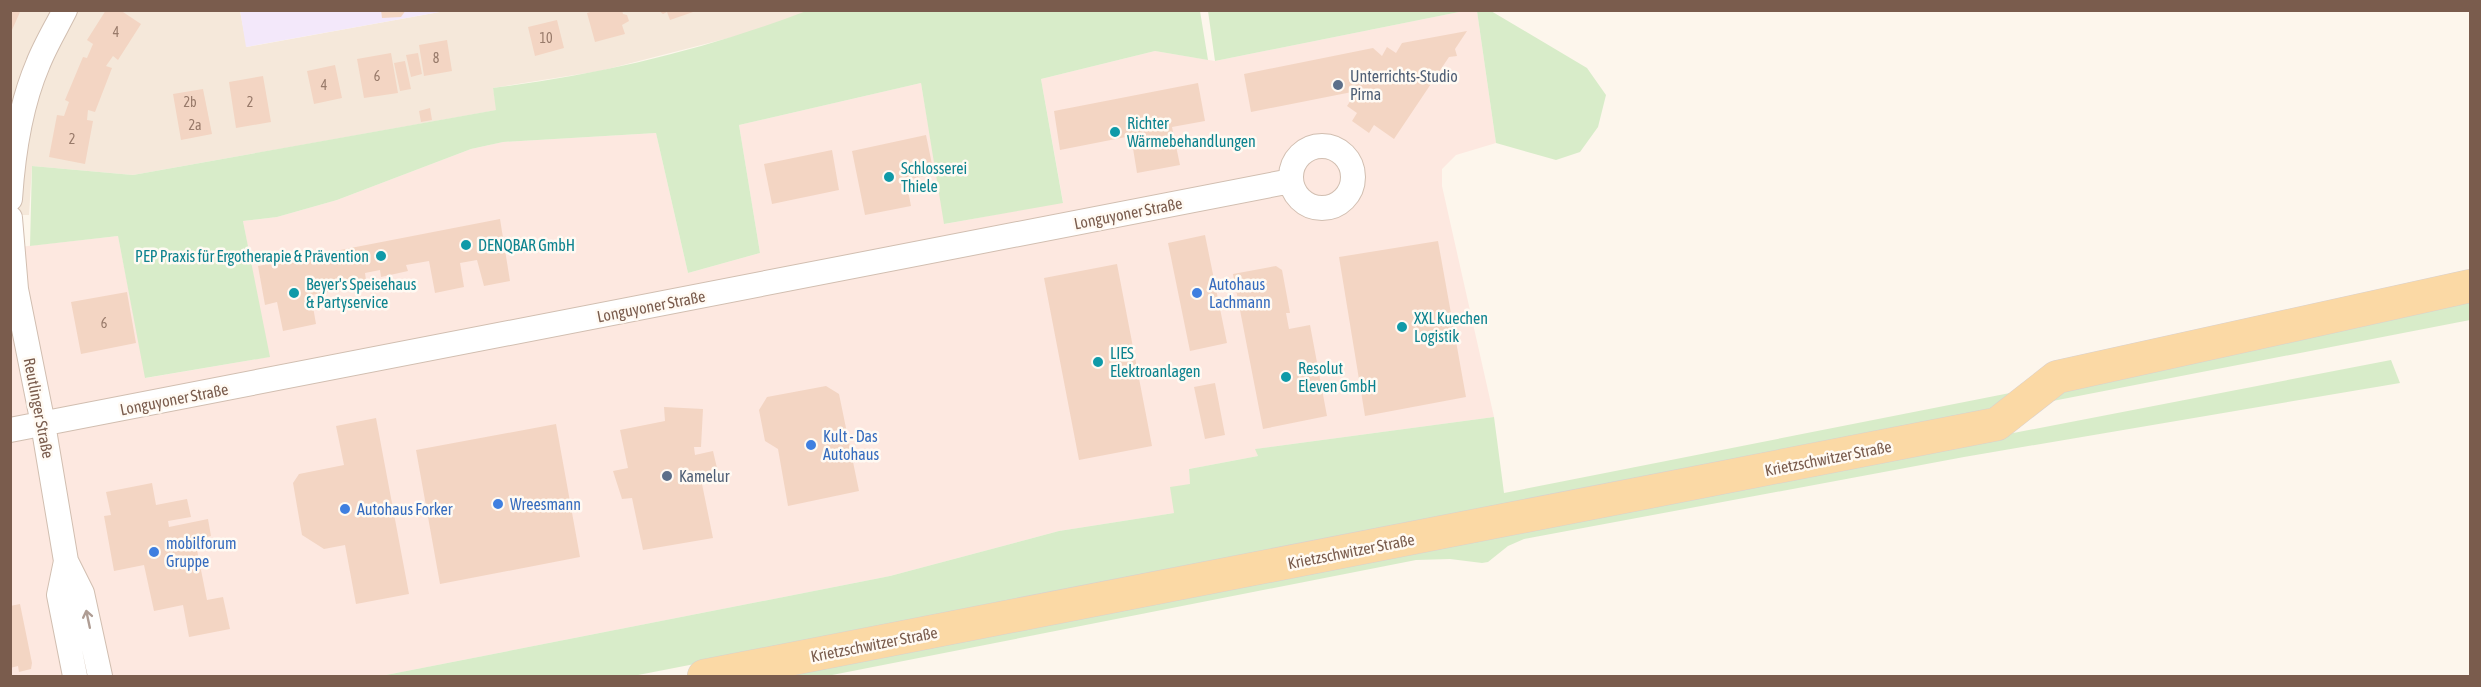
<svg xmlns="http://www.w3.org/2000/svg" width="2481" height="687" viewBox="0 0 2481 687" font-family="'Asap Condensed',sans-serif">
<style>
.residential{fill:#f5e8da}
.commercial{fill:#fde8e0}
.education{fill:#f3e8fa}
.green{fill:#d8ecc9}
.building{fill:#f3d5c3}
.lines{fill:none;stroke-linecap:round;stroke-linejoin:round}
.street-casing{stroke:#d1beb0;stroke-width:26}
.primary-casing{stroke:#dad1cd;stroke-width:34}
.street{stroke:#fff;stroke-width:24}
.primary{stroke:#fbd9a5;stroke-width:33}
.oneway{stroke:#af9d94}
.service-dot{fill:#5c6f8a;stroke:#fffaf3;stroke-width:2}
.culture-dot{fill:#0f9aa8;stroke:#fffaf3;stroke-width:2}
.shop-dot{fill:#3f7fe0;stroke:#fffaf3;stroke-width:2}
.labels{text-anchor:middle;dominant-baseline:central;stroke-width:5;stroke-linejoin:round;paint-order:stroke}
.number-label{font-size:14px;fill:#987a6a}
.service-label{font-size:16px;fill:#4e5e75;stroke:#fffaf3;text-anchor:start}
.culture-label{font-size:16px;fill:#0d838f;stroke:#fffaf3;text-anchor:start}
.street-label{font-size:16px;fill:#7a5c4d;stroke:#fffaf3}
.shop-label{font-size:16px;fill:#366cbe;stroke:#fffaf3;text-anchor:start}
</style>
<rect width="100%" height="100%" fill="#fdf6ec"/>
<path class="residential" d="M11 11H240L247 47 445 11H809L756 31 600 71 493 88 497 110 133 175 32 166 29 215H11Z"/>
<path class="commercial" d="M1464 11H1477L1496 143 1456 155 1442 169V186L1494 417 1256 449 1258 456 1189 469 1190 484 1174 513 1059 531 890 576 381 676H11L10 248 118 236 146 378 269 357 243 221 277 217 337 200 471 149 503 142 656 133 688 273 760 253 739 125 921 83 945 224 1063 202 1041 79 1155 51 1215 61Z"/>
<path class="education" d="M240 10 445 11 246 47Z"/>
<path class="green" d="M809 10 1200 11 1208 60 1155 51 1041 79 1063 203 944 224 921 83 739 125 760 253 688 273 656 133 503 142 471 149 337 200 277 217 243 221 270 357 145 378 118 236 30 246 32 166 133 175 496 110 493 88C600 75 708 49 809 10Z
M1208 11V10L1464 11 1215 61Z
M1477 11H1491L1587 68 1606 95 1598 127 1580 152 1556 160 1496 143Z
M2470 302V320L633 676H381L890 576 1059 531 1174 513 1170 487 1190 484 1189 469 1258 456 1255 449 1494 417 1504 493Z
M2391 360 2400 383 1964 457 1524 539 1508 546 1488 562 1482 563 1450 559 1416 560 827 676H758Z"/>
<path class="building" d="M10 10 20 12 12 30 10 29Z
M106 10H120L141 24 118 60 113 56 106 66 112 68 95 112 88 110 87 120 93 121 85 164 49 157 57 115 64 116 69 102 65 100 83 57 87 58 93 44 87 40Z
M381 10H406L401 17 382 18Z
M597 10H622L623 14 627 15 629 21 622 25 625 34 595 42 587 13Z
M658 10H696V11L670 20 667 12 663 14Z
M557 20 564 48 535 56 528 27Z
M1467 31 1455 49 1457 56 1449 57 1394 139 1374 125 1369 133 1352 121 1357 113 1347 106 1357 91 1251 112 1244 74 1373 48 1382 56 1387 47 1396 53 1402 43Z
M447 40 452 71 424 76 419 45Z
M391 53 398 93 364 98 357 59Z
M418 53 422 74 411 77 406 55Z
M405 61 411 89 400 91 394 63Z
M335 65 342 98 314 104 307 71Z
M263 76 271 122 236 128 229 82Z
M1198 83 1205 121 1172 127 1180 165 1137 173 1131 136 1060 150 1054 111Z
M203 89 212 134 181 140 173 94Z
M430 108 432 120 421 122 419 111Z
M926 135 934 174 906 180 911 206 865 215 852 151Z
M832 150 839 190 772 204 764 164Z
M500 219 510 281 484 286 477 260 460 263 464 287 435 293 429 261 406 265 408 271 381 277 380 270 365 273 366 280 339 285 340 290 311 295 316 324 283 331 277 302 265 305 258 266Z
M1205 235 1227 343 1190 351 1168 243Z
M1438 241 1466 397 1365 416 1339 257Z
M1117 264 1152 446 1079 460 1044 278Z
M1276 266 1282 270 1290 313H1286L1289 329 1310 325 1327 416 1263 429 1233 274Z
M127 292 136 343 81 354 71 302Z
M1215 383 1225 435 1205 439 1194 387Z
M826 386 839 394 859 491 788 506 778 449 765 441 759 410 767 397Z
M664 407 703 409 701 447H694L695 455 713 451 720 481 702 484 713 538 643 550 632 498 622 499 613 471 628 468 620 430 665 421Z
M376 418 409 594 356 604 345 545 324 549 302 535 293 483 299 474 344 465 336 426Z
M556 424 580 557 440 584 416 450Z
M152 483 156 505 187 499 191 517 168 521 169 527 208 519 211 536 195 540 207 600 223 597 230 629 189 637 183 605 154 611 144 565 114 571 104 516 111 515 106 492Z
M20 604 32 663 31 669 19 672 18 666 10 668V606Z"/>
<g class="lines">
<g class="street-casing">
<path id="street" d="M1291 177a31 31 0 1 1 62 0a31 31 0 1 1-62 0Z
M10 199C13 154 20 106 38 64 45 46 56 28 65 10
M10 218 16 289 43 424 66 561 82 593 100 676
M10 430 1291 181
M66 561 59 595 75 676"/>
</g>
<g class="primary-casing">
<path id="primary" d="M704 676 1997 424 2057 377 2470 286"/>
</g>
<use href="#street" class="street"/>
<use href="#primary" class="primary"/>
</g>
<defs><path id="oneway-shaft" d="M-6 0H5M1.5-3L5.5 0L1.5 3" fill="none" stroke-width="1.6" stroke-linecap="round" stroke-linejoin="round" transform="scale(1.5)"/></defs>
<use class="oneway" href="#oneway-shaft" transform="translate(88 619) rotate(-102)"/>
<g class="service-dot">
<circle cx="1338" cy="85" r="6"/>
<circle cx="667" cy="476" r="6"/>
</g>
<g class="culture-dot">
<circle cx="1115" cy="132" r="6"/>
<circle cx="889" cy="177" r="6"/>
<circle cx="466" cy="245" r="6"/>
<circle cx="381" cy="256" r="6"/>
<circle cx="294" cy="293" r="6"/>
<circle cx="1402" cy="327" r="6"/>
<circle cx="1098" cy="362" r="6"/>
<circle cx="1286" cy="377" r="6"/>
</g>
<g class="shop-dot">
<circle cx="1197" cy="293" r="6"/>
<circle cx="811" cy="445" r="6"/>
<circle cx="498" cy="504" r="6"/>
<circle cx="345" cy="509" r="6"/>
<circle cx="154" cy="552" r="6"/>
</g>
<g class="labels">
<g class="number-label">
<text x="116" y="32">4</text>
<text x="546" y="38">10</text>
<text x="436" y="58">8</text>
<text x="377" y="76">6</text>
<text x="324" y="85">4</text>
<text x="190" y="102">2b</text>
<text x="250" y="102">2</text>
<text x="195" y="125">2a</text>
<text x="72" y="139">2</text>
<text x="104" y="323">6</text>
</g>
<g class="service-label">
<text x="1350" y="76">Unterrichts-Studio<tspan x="1350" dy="18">Pirna</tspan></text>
<text x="679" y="476">Kamelur</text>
</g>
<g class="culture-label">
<text x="1127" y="123">Richter<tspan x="1127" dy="18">Wärmebehandlungen</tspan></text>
<text x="901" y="168">Schlosserei<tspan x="901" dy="18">Thiele</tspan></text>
<text x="478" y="245">DENQBAR GmbH</text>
<text x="369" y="256" text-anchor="end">PEP Praxis für Ergotherapie &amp; Prävention</text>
<text x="306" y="284">Beyer's Speisehaus<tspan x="306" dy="18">&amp; Partyservice</tspan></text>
<text x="1414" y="318">XXL Kuechen<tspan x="1414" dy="18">Logistik</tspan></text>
<text x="1110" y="353">LIES<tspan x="1110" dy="18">Elektroanlagen</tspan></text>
<text x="1298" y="368">Resolut<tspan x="1298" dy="18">Eleven GmbH</tspan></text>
</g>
<g class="street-label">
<text transform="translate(1128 213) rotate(-11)">Longuyoner Straße</text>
<text transform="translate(651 306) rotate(-11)">Longuyoner Straße</text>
<text transform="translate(174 399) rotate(-11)">Longuyoner Straße</text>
<text transform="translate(39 408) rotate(79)">Reutlinger Straße</text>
<text transform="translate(1828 458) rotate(-11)">Krietzschwitzer Straße</text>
<text transform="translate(1351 551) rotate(-11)">Krietzschwitzer Straße</text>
<text transform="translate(874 644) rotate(-11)">Krietzschwitzer Straße</text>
</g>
<g class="shop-label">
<text x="1209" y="284">Autohaus<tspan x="1209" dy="18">Lachmann</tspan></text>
<text x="823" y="436">Kult - Das<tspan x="823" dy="18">Autohaus</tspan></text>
<text x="510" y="504">Wreesmann</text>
<text x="357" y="509">Autohaus Forker</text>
<text x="166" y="543">mobilforum<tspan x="166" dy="18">Gruppe</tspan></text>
</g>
</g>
<rect width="2481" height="687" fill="none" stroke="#7a5c4d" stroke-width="24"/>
</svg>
